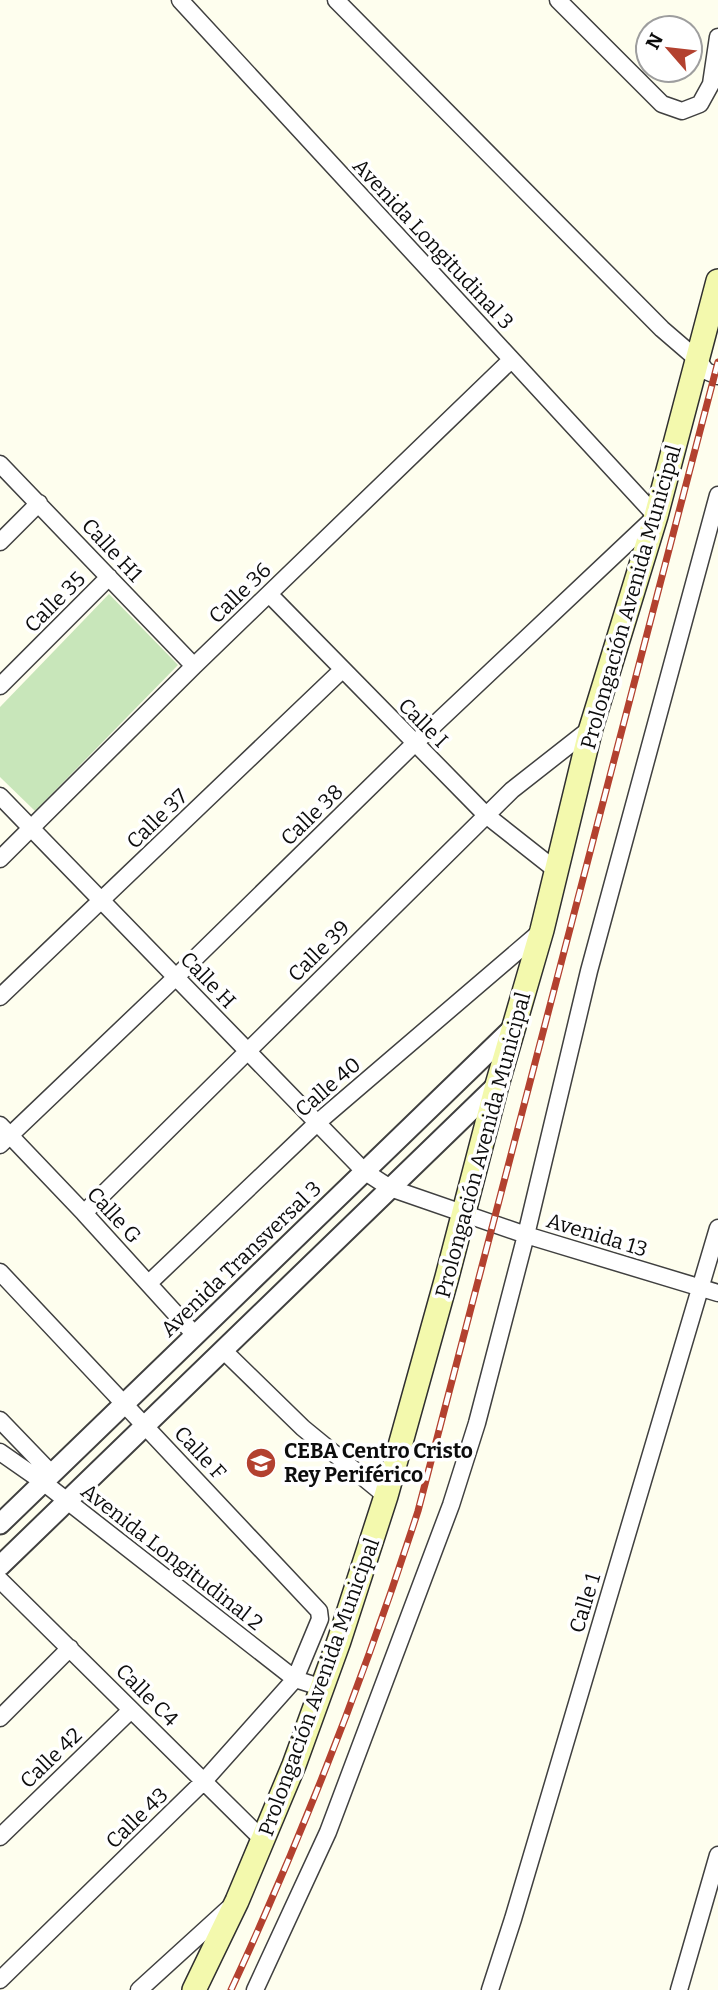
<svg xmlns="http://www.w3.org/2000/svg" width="718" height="1990" viewBox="0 0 718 1990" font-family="Bitter,serif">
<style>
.green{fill:#c8e6ba}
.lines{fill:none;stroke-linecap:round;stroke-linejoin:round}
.minor-casing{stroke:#404040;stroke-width:19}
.tertiary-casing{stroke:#404040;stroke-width:23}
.secondary-casing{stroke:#2f2f2f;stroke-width:26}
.minor{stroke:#fff;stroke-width:16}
.tertiary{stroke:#fff;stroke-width:19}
.secondary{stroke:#f3f9ad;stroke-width:23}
.rail-casing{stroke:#b3412f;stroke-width:7}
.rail{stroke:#fff;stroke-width:4.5;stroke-dasharray:13;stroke-linecap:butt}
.labels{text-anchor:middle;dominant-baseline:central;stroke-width:7;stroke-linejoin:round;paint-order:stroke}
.street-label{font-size:21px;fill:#0d0d0d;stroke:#fff}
.poi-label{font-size:21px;font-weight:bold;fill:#0d0d0d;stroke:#fff;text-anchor:start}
</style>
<rect width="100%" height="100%" fill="#fefeee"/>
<path class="green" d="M109 594 178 665 35 811 0 777V707Z"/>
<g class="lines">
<g class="minor-casing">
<path id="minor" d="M336 0 662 329 698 360 706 371 718 376
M558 0 662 104 682 111 700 104 711 84 718 37
M0 464 194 666
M0 542 39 503
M269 594 486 815 557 871
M0 686 109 577
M0 796 364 1171 390 1188 526 1235 718 1293
M0 859 194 666 511 360
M0 997 342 670
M0 1125 84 1213 195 1335
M0 1145 176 977 414 744 656 516 180 0
M84 1213 512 790 591 728
M0 1272 319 1611 320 1619 295 1679 204 1781 0 1980
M149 1283 317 1123 540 932
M223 1350 303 1428 386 1496
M0 1420 52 1474
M0 1452 43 1482 295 1679 323 1688
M0 1580 264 1841
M0 1718 70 1648
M0 1837 131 1710
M139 1990 228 1909
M255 1990 328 1832 451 1505 477 1423 526 1235 589 971 718 495
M490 1990 513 1919 718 1228
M679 1990 718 1855"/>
</g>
<g class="tertiary-casing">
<path id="tertiary" d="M0 1524 514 1027
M0 1566 497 1085"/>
</g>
<g class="secondary-casing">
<path id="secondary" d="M194 1990 237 1901 294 1765 339 1641 386 1496 447 1277 497 1085 542 930 591 728 656 516 718 281"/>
</g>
<use href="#minor" class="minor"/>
<use href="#tertiary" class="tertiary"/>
<use href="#secondary" class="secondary"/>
<g class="rail-casing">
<path id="rail" d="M231 1990C303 1834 365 1675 418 1511L718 362"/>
</g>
<use href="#rail" class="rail"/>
</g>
<defs>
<g id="school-disc" transform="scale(1.575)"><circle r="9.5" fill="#b3412f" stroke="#fff"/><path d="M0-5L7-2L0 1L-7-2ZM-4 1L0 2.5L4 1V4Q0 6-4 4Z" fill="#fff"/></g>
</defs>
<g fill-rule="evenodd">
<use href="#school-disc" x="261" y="1463"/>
</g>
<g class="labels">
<g class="street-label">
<text transform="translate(433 244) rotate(47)">Avenida Longitudinal 3</text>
<text transform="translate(112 550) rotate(47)">Calle H1</text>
<text transform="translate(240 593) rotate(-44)">Calle 36</text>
<text transform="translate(631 597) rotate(-74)">Prolongación Avenida Municipal</text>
<text transform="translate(55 602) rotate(-45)">Calle 35</text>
<text transform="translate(423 723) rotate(45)">Calle I</text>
<text transform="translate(312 815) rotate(-44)">Calle 38</text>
<text transform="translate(157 819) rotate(-44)">Calle 37</text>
<text transform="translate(319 951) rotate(-45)">Calle 39</text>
<text transform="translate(208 980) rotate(46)">Calle H</text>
<text transform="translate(328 1087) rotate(-41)">Calle 40</text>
<text transform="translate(483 1145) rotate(-75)">Prolongación Avenida Municipal</text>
<text transform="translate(114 1215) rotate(47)">Calle G</text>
<text transform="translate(597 1235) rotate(17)">Avenida 13</text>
<text transform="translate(241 1259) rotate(-44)">Avenida Transversal 3</text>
<text transform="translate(200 1453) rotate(47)">Calle F</text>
<text transform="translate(172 1557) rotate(38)">Avenida Longitudinal 2</text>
<text transform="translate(585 1603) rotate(-73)">Calle 1</text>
<text transform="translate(319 1687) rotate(-70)">Prolongación Avenida Municipal</text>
<text transform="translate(147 1695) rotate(45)">Calle C4</text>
<text transform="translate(51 1758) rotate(-44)">Calle 42</text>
<text transform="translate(137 1818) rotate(-44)">Calle 43</text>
</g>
<g class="poi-label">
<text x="284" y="1451">CEBA Centro Cristo<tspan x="284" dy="24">Rey Periférico</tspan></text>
</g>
</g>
<g transform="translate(669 49) rotate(298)"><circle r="33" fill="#ffffff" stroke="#9e9e9e" stroke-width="2"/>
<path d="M0-5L12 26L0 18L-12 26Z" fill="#b3412f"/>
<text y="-10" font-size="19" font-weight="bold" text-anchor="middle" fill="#0d0d0d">N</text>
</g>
</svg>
